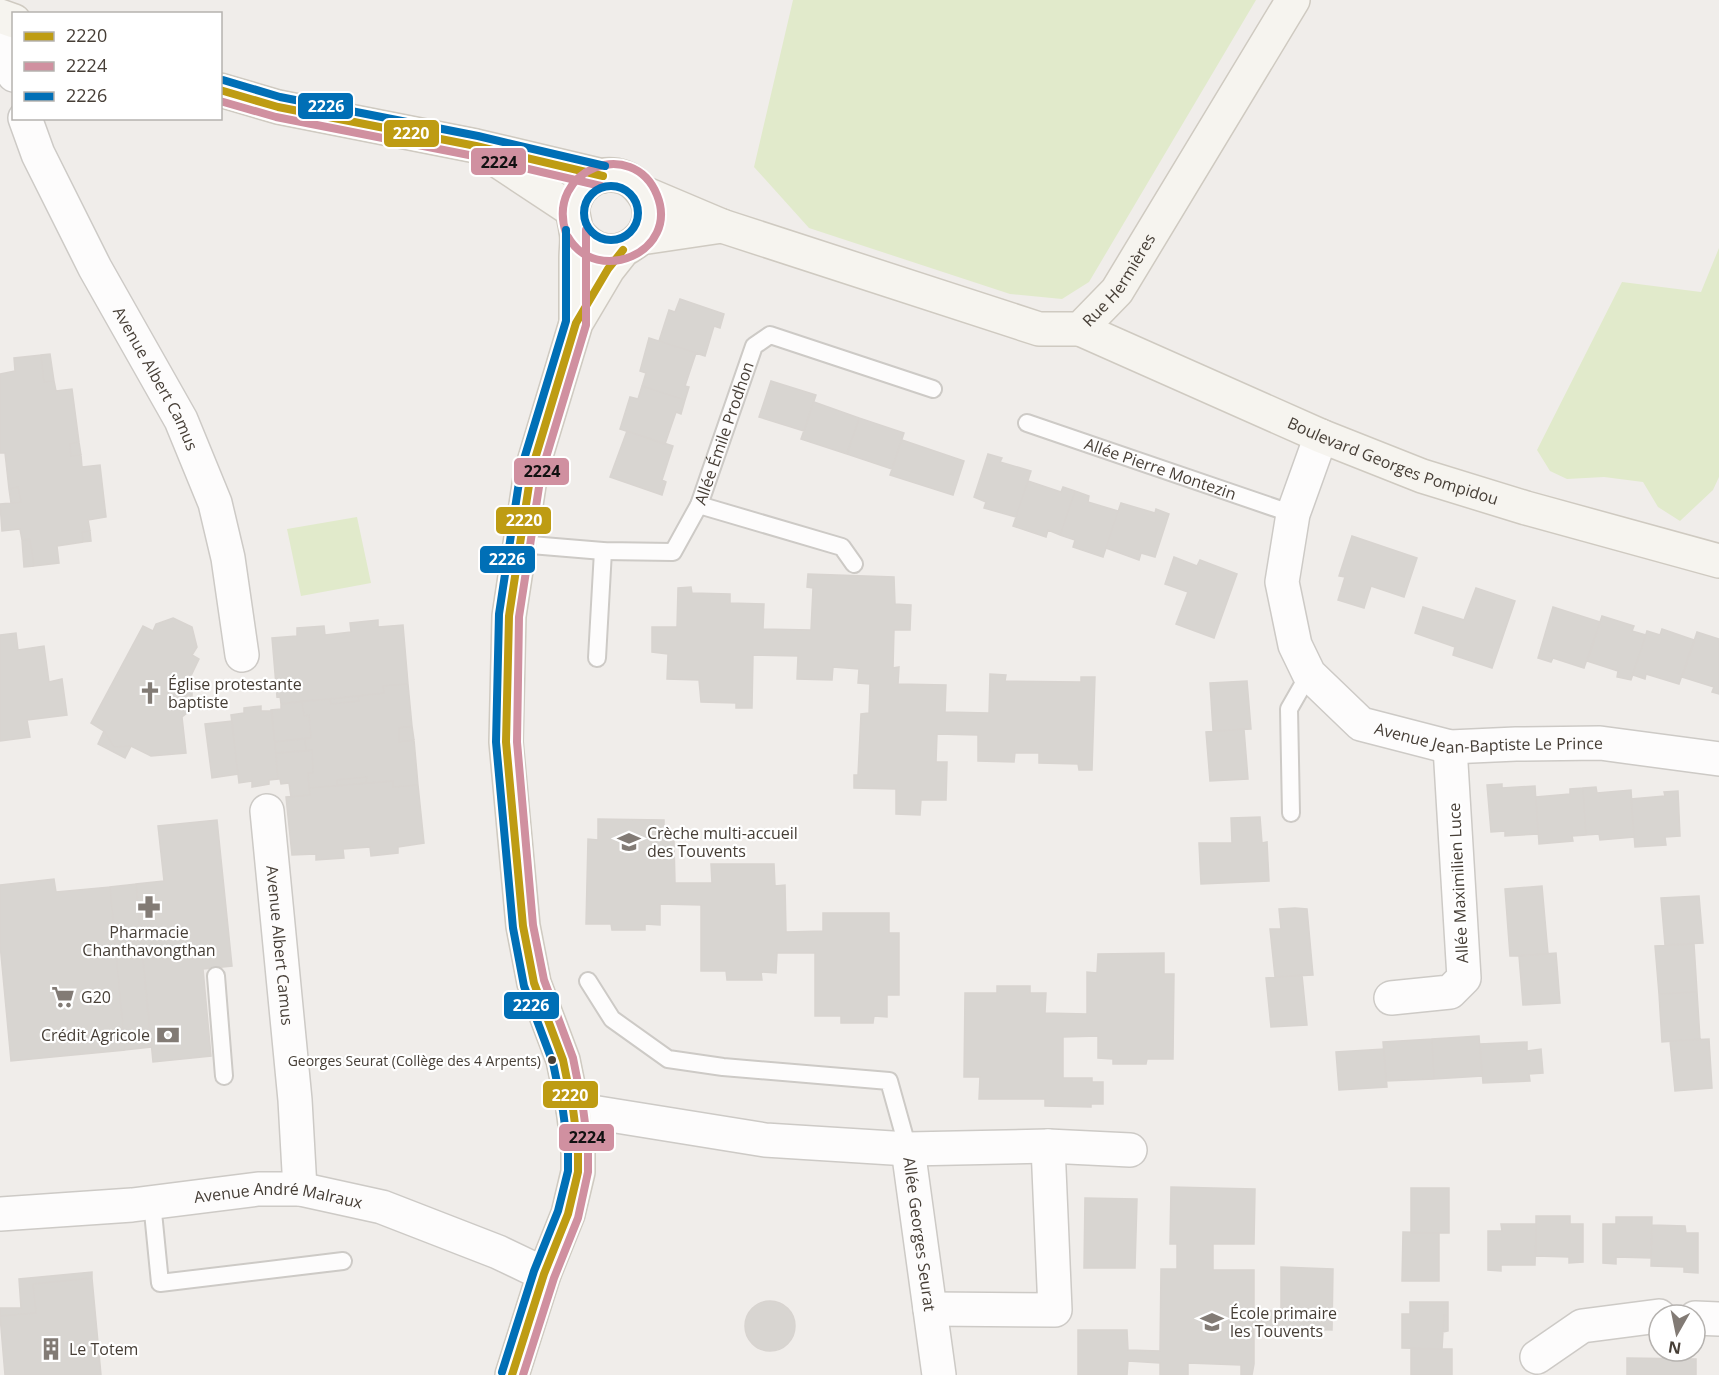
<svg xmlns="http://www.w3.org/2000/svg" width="1719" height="1375" viewBox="0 0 1719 1375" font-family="'Open Sans',sans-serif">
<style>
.green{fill:#e1eacb}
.building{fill:#d8d5d1;stroke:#d8d4d0;stroke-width:1.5}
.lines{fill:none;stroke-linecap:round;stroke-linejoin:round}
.lane-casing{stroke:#cdcac6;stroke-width:20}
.street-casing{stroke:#cdcac6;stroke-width:36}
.secondary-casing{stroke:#cfcac1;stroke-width:36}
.lane{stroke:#fdfcfc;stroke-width:16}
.street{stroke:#fdfcfc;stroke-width:33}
.secondary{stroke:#f6f4ef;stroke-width:33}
.bus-1-casing{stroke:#fff;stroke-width:12}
.bus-2-casing{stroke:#fff;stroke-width:12}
.bus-3-casing{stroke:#fff;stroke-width:12}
.bus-1{stroke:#be9c13;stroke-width:8}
.bus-2{stroke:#d090a0;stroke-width:8}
.bus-3{stroke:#006fb6;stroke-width:8}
.bus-dot{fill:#463e36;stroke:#fff;stroke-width:2}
.labels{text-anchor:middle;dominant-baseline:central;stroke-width:4.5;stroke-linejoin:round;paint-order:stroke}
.bus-label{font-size:14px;fill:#463e36;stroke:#fff;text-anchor:end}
.street-label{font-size:16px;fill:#463e36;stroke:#fff}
.poi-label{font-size:16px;fill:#463e36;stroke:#fff;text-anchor:start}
.line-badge{stroke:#fff;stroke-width:2}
.badge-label{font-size:16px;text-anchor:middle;font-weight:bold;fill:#fff}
.pale-badge-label{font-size:16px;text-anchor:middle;font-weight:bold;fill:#111}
</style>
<rect width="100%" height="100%" fill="#f0edea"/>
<path class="green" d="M793 0H1256L1089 282 1062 299 1010 294 809 228 754 167Z
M1719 248V477L1713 490 1680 521 1658 507 1643 482 1604 477 1567 479 1550 471 1537 450 1622 282 1701 292Z
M357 517 371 583 301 596 287 529Z"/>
<path class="building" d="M680 299 724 314 720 328 714 326 705 356 659 341 669 310 675 312Z
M649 338 696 353 685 386 689 387 685 400 642 386 646 373 640 371Z
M50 354 54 381 44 382 41 355Z
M41 355 44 382 54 381 56 391 72 389 79 442 70 444 71 456 81 455 82 467 100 465 106 517 88 520 90 531 82 532 83 542 57 546 59 563 34 566 30 539 22 540 20 529 2 531 0 504 21 502 18 487 9 489 5 453H0V374L15 371 14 358Z
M771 381 816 395 804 431 759 417Z
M642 386 685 400 681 414 676 412 665 444 620 429 630 397 638 399Z
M814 402 859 418 847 454 801 439Z
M859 418 904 433 892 469 847 454Z
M627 431 673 446 662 480 666 482 662 495 610 477Z
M902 440 964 461 953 495 890 475Z
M79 442 81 455 71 456 70 444Z
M988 454 1002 458 1000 462 1031 471 1016 517 984 508 986 502 974 497Z
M1028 481 1061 492 1063 487 1075 491 1060 535 1048 530 1046 537 1013 526Z
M18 487 21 502 11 503 9 489Z
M1075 491 1089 496 1088 502 1118 511 1103 557 1073 547 1075 540 1060 535Z
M1121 503 1155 513 1156 509 1169 514 1155 557 1141 553 1139 560 1106 548Z
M90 531 91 541 83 542 82 532Z
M1352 536 1417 558 1404 597 1371 586 1364 608 1338 600 1345 577 1339 576Z
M30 539 34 566 24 567 22 540Z
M1174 557 1197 566 1200 560 1237 574 1214 638 1176 624 1188 592 1165 584Z
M808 574 894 577 895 604 911 605 910 630H894L893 668 899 667 898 684 946 685 945 712 989 713 990 674 1006 675 1005 681 1081 682V677H1095L1092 770H1079L1078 764 1039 763V753H1015L1014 762 978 761V735L937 734 936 762H947L946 800H921L920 815 896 814V789L854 788V775H858L861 714 869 713 870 684 858 683 859 669 833 667 832 680 797 679 798 656 753 655 752 708H736V703L701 702 699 680 667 679 668 654 652 652V627H677L678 588 691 587 692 593 730 594V603L764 604 763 629 811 630 813 588 807 587Z
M1476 588 1515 601 1492 668 1453 655 1455 647 1415 633 1423 607 1464 620Z
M1553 607 1600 622 1584 668 1553 658 1551 662 1538 658Z
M1602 616 1634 626 1632 631 1646 635 1631 680 1617 677 1618 671 1587 661Z
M173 618 192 627 197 647 192 655 199 659 188 682 192 683V709L182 717 186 753 151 756 131 746 114 747 104 731 91 723 143 626 153 631 156 624Z
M378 620V627L403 625 408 684 383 686 384 693 281 704 280 696 277 697 272 638 297 636V628L324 626 325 635 351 632 350 623Z
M1662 629 1694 640 1679 684 1646 674 1645 679 1633 675 1647 631 1660 635Z
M1697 632 1719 639V694L1712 692 1714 687 1682 677Z
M16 633 18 650 44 646 49 682 62 679 67 715 27 720 30 737 0 741V635Z
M1247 681 1251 729 1213 731 1210 683Z
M408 684 412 726 399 728V742L414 740 418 785 393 787V781L366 783 367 777 337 780V786L309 788 308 773H313L312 750 306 751 305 738H311L309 715 304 716 302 701 330 699 331 704 359 701 358 696 384 693 383 686Z
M358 696 359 701 331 704 330 699Z
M302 701 304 716 309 715 311 738 275 742 271 710 281 709V704Z
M261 706V711H272L278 779 269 780V784L252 787V781L239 783 231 715 244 713V708Z
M232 721 238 774 212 778 205 724Z
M412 726 414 740 399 742V728Z
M1244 729 1248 779 1210 781 1206 732Z
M104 731 114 747 131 746 125 758 98 744Z
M305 738 306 751 276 753 275 742Z
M312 750 313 773H308L310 795 291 797 289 783 281 784 280 779H278L276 753Z
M367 777 366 783 337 786V780Z
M393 781V787L418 785 424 843 398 847V853L371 856 370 847 343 849 344 858 316 860V854L292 855 286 797 310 795 309 788Z
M1502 784V788L1535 786 1538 834 1505 836V831L1491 832 1487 785Z
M1596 787 1597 793 1631 790 1634 837 1600 840 1599 834 1586 835 1583 788Z
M1583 788 1586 835 1572 836 1573 841 1539 844 1536 797 1570 794V789Z
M1678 791 1680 836 1665 837 1666 845 1635 847 1631 799 1665 796 1664 792Z
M1260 817 1262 843 1267 842 1269 881 1201 884 1199 843H1232L1231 818Z
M598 819 664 820V841H674L675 883H712L711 864H774L775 886 785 885 786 932 823 931V913H889V933H899V995H887V1017L874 1016 873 1023H841V1016H815V953H777L776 973 761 972 762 980H727L726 971H701V905L660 904V925L645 924V930H612L611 924H586L588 839 598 840Z
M217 820 232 966 203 969 211 1056 153 1062 136 884 164 881 158 826Z
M54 879 56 892 110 887 125 1050 11 1061 0 944V885Z
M136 884 151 1047 125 1050 110 887Z
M1542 886 1548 954 1510 956 1505 889Z
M1699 896 1703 943 1665 945 1661 898Z
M1295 908 1307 909 1313 975 1275 977 1270 929H1281L1279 909Z
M1694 944 1697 992 1659 994 1655 946Z
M1164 953V974H1174L1173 1059H1147L1146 1064H1113V1059L1098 1058V1036L1063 1037V1078H1092V1082H1103V1104H1091V1107L1045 1106V1099H979L980 1077H964L965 993H997V986H1030V993H1046L1045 1013 1087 1014V972L1097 973 1098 954Z
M1556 953 1560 1003 1523 1005 1519 956Z
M1302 975 1307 1025 1271 1027 1266 978Z
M1697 992 1700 1039 1662 1042 1659 994Z
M1479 1036 1482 1076 1434 1079 1432 1039Z
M1432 1039 1434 1079 1386 1081 1383 1042Z
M1709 1039 1712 1088 1675 1091 1670 1041Z
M1527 1042V1051L1541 1049 1543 1073 1529 1074 1530 1081 1483 1083 1480 1044Z
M1384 1049 1387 1087 1339 1090 1336 1052Z
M1171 1187 1255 1189 1254 1244H1213V1270H1254V1310L1281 1311V1267L1333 1269 1332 1330 1254 1328V1364L1252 1375H1241V1365L1188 1363V1375H1160V1363L1128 1361 1127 1375H1078V1330H1127L1128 1350 1160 1351 1161 1269H1177V1244H1170Z
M1411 1188H1449V1233H1411Z
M1085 1198 1137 1199 1135 1268H1084Z
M1536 1216H1570V1224H1583V1262L1569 1263V1257L1536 1256Z
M1616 1217H1652L1651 1258 1616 1257V1264L1603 1263V1224H1616Z
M1501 1224H1536L1535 1265H1501V1271L1488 1270V1231H1502Z
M1652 1225 1685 1226 1686 1233H1698V1273L1684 1272V1267L1651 1266Z
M1403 1232 1439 1233V1281H1402Z
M92 1272V1278L33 1284 36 1313 0 1316V1308H21L19 1279Z
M92 1278 101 1375H5L0 1316 36 1313 33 1284Z
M745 1326a25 25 0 1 1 50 0a25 25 0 1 1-50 0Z
M1410 1302H1448V1316L1444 1315 1442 1349 1402 1348V1314H1410Z
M1444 1315 1448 1316V1331L1443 1332Z
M1411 1349H1452V1375H1411Z
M1627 1358 1696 1359V1375H1627Z"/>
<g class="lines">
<g class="lane-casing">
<g id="lane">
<path id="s1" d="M1027 423 1293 514"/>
<path d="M699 505 842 547 854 564"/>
<path id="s2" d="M519 544 603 551 673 552 699 505 754 346 770 335 933 389"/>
<path d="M597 658 603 551"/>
<path d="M1291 813 1289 709 1309 674"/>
<path d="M216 976 224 1076"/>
<path d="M588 981 612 1019 668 1059 723 1067 889 1081 908 1149"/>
<path d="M152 1202 160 1283 343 1261"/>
</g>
</g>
<g class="street-casing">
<g id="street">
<path d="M14 37 12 45 14 75"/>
<path id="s3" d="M25 118 38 154 95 268 181 420 215 503 228 558 242 655"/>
<path id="s4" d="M1321 436 1293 514 1282 582 1295 645 1309 674 1361 724 1450 747 1516 744 1600 743 1719 759"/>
<path id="s5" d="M267 811 295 1100 300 1189"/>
<path d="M1391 998 1450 992 1464 978 1450 747"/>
<path d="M573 1109 765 1140 908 1149 1048 1146 1130 1150"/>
<path id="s6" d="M908 1149 939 1375"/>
<path id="s7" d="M0 1214 132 1205 258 1189H300L382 1207 498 1252 544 1274"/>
<path d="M930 1309 1055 1310 1048 1146"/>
<path d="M1695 1318 1719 1319"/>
<path d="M1537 1357 1582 1326 1659 1316"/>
</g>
</g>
<g class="secondary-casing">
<g id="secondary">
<path d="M0 16 14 21"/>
<path d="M220 90 278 107 476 146 603 176"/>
<path d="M492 157 572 210"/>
<path id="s8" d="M644 193 722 226 1039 329H1080L1117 291 1293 0"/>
<path d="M576 230C611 282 676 227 638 187 630 178 618 174 605 175 592 177 579 187 575 200 570 212 575 219 576 231 578 239 576 249 576 258 576 280 576 301 576 322"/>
<path d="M641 238 722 226"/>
<path id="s9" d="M1080 329 1321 436 1422 476 1526 508 1719 561"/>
<path d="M512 1375 544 1274 568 1214 578 1172V1147L573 1109 563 1060 534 983 523 926 506 742 509 616 531 472 576 323 608 269 623 250"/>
</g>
</g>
<use href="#lane" class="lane"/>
<use href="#street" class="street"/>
<use href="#secondary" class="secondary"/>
<g class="bus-1-casing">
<path id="bus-1" d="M220 90 278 107 476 146 603 176
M512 1375 544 1274 568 1214 578 1172V1147L573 1109 563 1060 534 983 523 926 506 742 509 616 531 472 576 323 608 269 623 250"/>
</g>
<g class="bus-2-casing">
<path id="bus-2" d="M220 101 276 117 474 156 601 186
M566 233C545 169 633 136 657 195 680 252 597 287 568 237
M523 1375 554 1278 578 1218 588 1172V1146L583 1108 573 1058 544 980 533 925 517 742 519 617 541 474 586 325V230"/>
</g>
<g class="bus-3-casing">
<path id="bus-3" d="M223 80 280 97 478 136 605 166
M584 213a27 27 0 1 1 54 0a27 27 0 1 1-54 0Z
M502 1372 534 1271 558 1211 568 1171V1148L563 1111 553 1063 524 986 513 928 496 742 499 614 521 469 566 321V230"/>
</g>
<use href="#bus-1" class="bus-1"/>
<use href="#bus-2" class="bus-2"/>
<use href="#bus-3" class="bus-3"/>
</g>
<defs>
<g id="church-bare" transform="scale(1.8)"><path d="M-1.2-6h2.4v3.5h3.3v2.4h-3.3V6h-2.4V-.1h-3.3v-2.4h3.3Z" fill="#827b75" stroke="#fff" stroke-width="2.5" paint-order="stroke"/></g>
<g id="school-bare" transform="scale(1.8)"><path d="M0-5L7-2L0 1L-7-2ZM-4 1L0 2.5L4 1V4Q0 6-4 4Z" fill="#827b75" stroke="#fff" stroke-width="2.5" paint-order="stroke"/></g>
<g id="pharmacy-bare" transform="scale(1.8)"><path d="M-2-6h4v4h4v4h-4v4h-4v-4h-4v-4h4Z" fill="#827b75" stroke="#fff" stroke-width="2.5" paint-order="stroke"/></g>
<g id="supermarket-bare" transform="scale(1.8)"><path d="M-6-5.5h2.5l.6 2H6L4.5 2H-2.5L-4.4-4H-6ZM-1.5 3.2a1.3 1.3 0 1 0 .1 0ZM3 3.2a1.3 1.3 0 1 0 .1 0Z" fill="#827b75" stroke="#fff" stroke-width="2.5" paint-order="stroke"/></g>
<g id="bank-bare" transform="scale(1.8)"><path d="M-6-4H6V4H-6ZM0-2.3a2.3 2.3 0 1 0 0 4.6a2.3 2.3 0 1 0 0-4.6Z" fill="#827b75" stroke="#fff" stroke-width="2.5" paint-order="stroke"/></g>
<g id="building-bare" transform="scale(1.8)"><path d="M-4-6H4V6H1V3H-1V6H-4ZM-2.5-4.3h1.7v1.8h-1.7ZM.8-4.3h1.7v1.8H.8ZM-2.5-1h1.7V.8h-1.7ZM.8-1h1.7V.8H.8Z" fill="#827b75" stroke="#fff" stroke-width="2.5" paint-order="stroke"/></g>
</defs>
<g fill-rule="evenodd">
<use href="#church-bare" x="150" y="693"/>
<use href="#school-bare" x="629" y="842"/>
<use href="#pharmacy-bare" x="149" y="907"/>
<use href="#supermarket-bare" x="63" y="997"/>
<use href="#bank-bare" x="168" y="1035"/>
<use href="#school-bare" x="1212" y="1322"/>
<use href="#building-bare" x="51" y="1349"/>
</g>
<circle class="bus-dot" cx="552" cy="1060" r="5"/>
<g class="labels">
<g class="bus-label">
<text x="541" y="1060">Georges Seurat (Collège des 4 Arpents)</text>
</g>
<g class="street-label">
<text stroke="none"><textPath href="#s8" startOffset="522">Rue Hermières</textPath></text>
<text stroke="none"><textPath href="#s3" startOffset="292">Avenue Albert Camus</textPath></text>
<text stroke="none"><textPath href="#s2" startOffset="284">Allée Émile Prodhon</textPath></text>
<text stroke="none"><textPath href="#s9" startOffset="340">Boulevard Georges Pompidou</textPath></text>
<text stroke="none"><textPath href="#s1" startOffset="141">Allée Pierre Montezin</textPath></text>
<text stroke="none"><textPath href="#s4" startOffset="450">Avenue Jean-Baptiste Le Prince</textPath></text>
<text transform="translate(1458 883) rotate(-93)">Allée Maximilien Luce</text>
<text stroke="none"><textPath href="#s5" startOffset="135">Avenue Albert Camus</textPath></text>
<text stroke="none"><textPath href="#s7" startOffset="280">Avenue André Malraux</textPath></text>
<text stroke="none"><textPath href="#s6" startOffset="86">Allée Georges Seurat</textPath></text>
</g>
<g class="poi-label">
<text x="168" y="684">Église protestante<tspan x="168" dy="18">baptiste</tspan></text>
<text x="647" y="833">Crèche multi-accueil<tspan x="647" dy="18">des Touvents</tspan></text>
<text x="149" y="932" text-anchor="middle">Pharmacie<tspan x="149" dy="18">Chanthavongthan</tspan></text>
<text x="81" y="997">G20</text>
<text x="150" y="1035" text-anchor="end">Crédit Agricole</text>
<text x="1230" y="1313">École primaire<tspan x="1230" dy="18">les Touvents</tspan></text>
<text x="69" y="1349">Le Totem</text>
</g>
</g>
<g class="line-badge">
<rect x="297" y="92" width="57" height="28" rx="6" fill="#006fb6"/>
<rect x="383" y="119" width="57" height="29" rx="6" fill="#be9c13"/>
<rect x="470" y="147" width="57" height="29" rx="6" fill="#d090a0"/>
<rect x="513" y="457" width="57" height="29" rx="6" fill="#d090a0"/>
<rect x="495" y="506" width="57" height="29" rx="6" fill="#be9c13"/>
<rect x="479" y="545" width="57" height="29" rx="6" fill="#006fb6"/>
<rect x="503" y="991" width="57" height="29" rx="6" fill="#006fb6"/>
<rect x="542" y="1080" width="57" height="29" rx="6" fill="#be9c13"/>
<rect x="558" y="1123" width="57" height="29" rx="6" fill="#d090a0"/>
</g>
<g class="badge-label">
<text x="326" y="112">2226</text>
<text x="411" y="139">2220</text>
<text x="524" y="526">2220</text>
<text x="507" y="565">2226</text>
<text x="531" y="1011">2226</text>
<text x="570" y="1101">2220</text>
</g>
<g class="pale-badge-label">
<text x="499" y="168">2224</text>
<text x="542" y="477">2224</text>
<text x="587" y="1143">2224</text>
</g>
<rect x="12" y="12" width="210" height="108" fill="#ffffff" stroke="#b5b2af" stroke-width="1.5"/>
<rect x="24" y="32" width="30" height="9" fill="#be9c13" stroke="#b5b2af" stroke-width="1.5"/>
<text x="66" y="42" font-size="18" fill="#463e36">2220</text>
<rect x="24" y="62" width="30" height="9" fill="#d090a0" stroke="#b5b2af" stroke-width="1.5"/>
<text x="66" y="72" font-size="18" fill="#463e36">2224</text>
<rect x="24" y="92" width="30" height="9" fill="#006fb6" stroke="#b5b2af" stroke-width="1.5"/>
<text x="66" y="102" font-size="18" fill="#463e36">2226</text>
<g transform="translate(1677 1333) rotate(189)"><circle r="28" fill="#ffffff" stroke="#b5b2af" stroke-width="1.5"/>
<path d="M0-4.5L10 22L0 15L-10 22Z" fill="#827b75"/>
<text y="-9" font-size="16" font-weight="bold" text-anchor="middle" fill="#463e36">N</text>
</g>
</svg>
